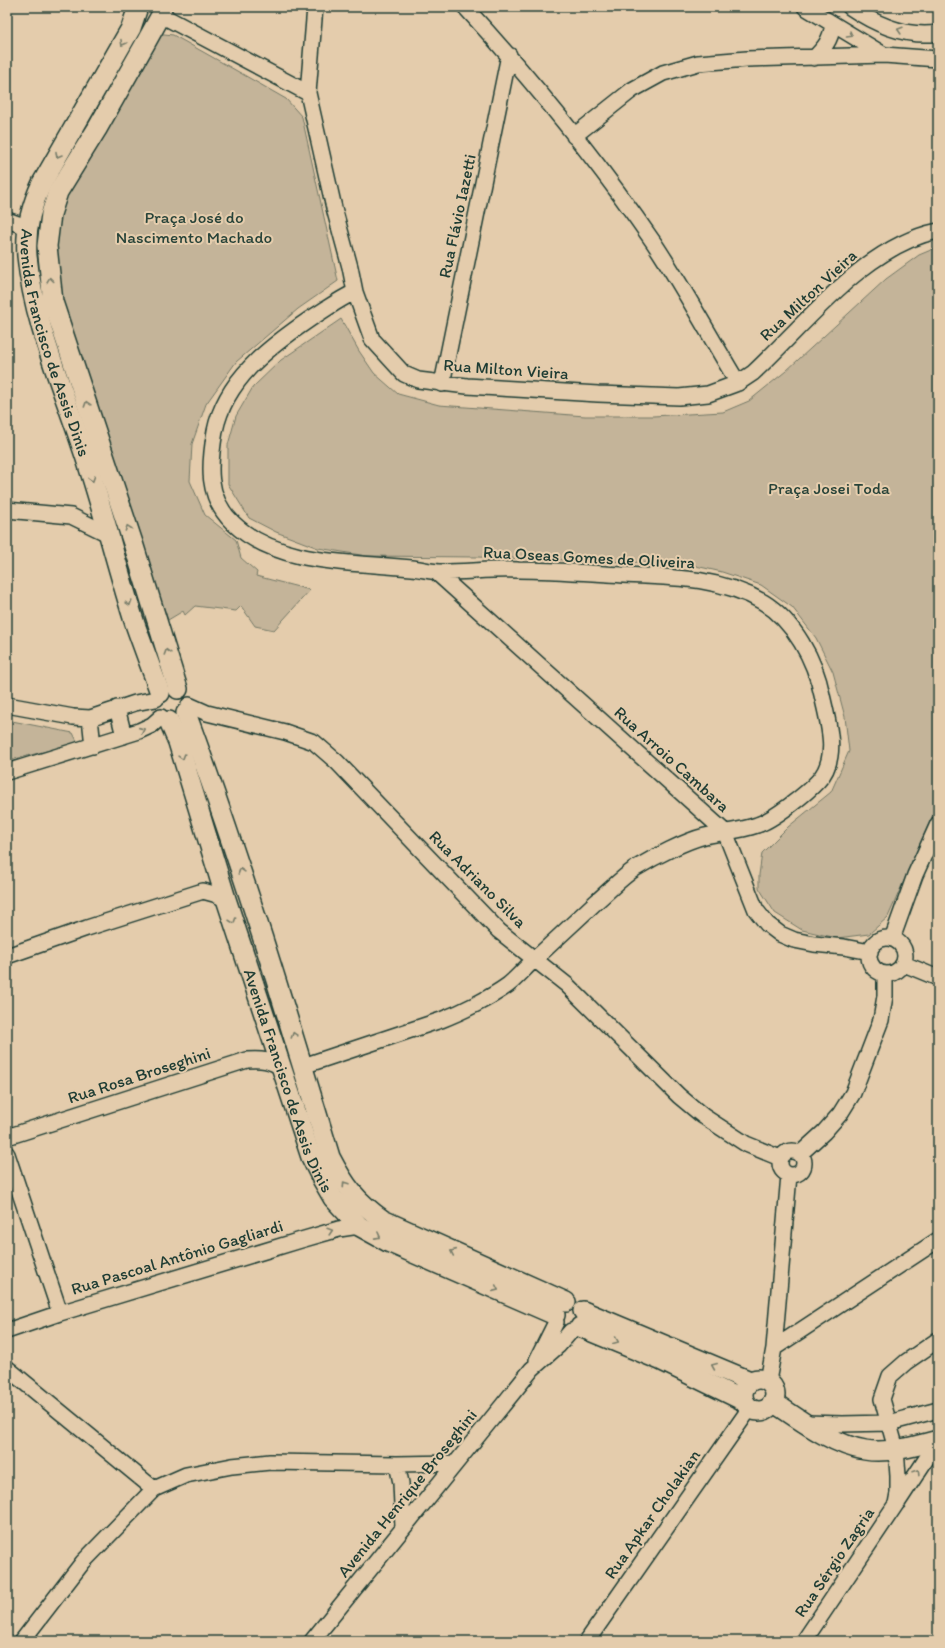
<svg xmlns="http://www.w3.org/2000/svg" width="945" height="1648" viewBox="0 0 945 1648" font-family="Itim,sans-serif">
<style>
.green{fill:#c4b499;stroke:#727866}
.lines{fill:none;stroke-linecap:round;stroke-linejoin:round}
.minor-casing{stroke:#1f3d34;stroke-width:18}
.major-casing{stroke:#1f3d34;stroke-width:22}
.minor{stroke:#e4ccac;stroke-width:15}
.major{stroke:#e4ccac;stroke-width:19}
.oneway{stroke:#787d6a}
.labels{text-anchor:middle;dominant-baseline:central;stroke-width:4;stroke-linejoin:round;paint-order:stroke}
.street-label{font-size:17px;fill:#1f3d34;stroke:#e4ccac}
.park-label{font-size:17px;fill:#274339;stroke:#e4ccac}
</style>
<rect width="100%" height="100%" fill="#e4ccac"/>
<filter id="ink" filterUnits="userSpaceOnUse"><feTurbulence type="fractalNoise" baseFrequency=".025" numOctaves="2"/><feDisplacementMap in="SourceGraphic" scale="8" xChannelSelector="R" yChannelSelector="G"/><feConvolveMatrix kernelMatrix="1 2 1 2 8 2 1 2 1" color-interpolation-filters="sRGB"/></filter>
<g filter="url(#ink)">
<path class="green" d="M155 33 173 35 237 71 286 99 302 117 338 281 298 309 236 362 206 404 192 444 190 481 205 515 236 540 241 558 257 572 256 576 310 590 274 630 255 626 241 606 236 611 195 606 185 615 183 611 168 620 117 475 62 309 54 238 67 189Z
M938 247V803L888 917 869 934 837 938 802 930 775 913 759 888V875L762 853 788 827 831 792 849 751 845 717 833 672 816 638 792 607 761 585 722 572 687 564 477 557 367 556 318 548 276 532 249 518 228 484V445L236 416 253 387 281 360 341 319 359 351 374 373 398 394 439 405 585 416H653L723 412 749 401 786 371 886 279 919 255Z
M7 720 73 733 78 743 7 761Z"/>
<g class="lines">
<g class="minor-casing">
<path id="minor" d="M315 7 308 93 334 208 350 267 355 292 372 339 404 374 418 380 467 386 598 394 679 397 708 394 738 383 753 373C806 324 864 246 938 231
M465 7C533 81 597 160 654 243 684 288 710 337 738 383
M805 7 884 55 938 59
M850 7C875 24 907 38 938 33
M161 15 308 93
M814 58C825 47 830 41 833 25
M574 136 632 90 663 73 698 63 747 59 884 55
M7 220 21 225 27 231
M442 384 509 55
M7 510 71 516 108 534
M437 573 725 832 756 910 767 924 780 934 794 940 814 944 844 947 870 952
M7 705 73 717 90 718 135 703 156 699
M189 705 207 713 285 732 314 742 337 762 499 931 567 985 679 1096 703 1116 746 1144 780 1158
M117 708 124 736
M90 718 93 746
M7 772 139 731 152 725 161 717
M869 956a18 18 0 1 1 36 0a18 18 0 1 1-36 0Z
M892 939 915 875 938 824
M7 956 87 928 203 891 214 894 226 899
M904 964 938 978
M303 1066 441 1020C462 1012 490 998 508 985 518 977 526 967 535 959 555 940 576 921 596 902 609 891 622 877 636 868 654 857 685 841 705 836 722 832 740 831 757 825 773 820 806 794 818 781 840 758 828 723 822 695 815 660 794 621 763 602 720 577 670 577 623 575 588 573 553 570 518 570 492 569 467 572 442 572 432 572 422 569 412 568 400 567 387 566 375 565 328 562 269 558 233 523 206 497 209 465 215 431 225 380 269 347 310 319 325 310 339 299 355 292
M7 1137 247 1060C263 1059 269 1060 283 1068
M780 1163a12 12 0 1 1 24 0a12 12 0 1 1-24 0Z
M801 1153 824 1132 840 1114 853 1093 881 1020 885 996V975
M7 1154 60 1313
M7 1331 60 1313 301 1240 339 1229 359 1226
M774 1348 789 1175
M537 1360 556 1322
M7 1368 154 1489
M768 1381 774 1348 938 1240
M806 1423 842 1424 889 1423 938 1410
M397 1464 401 1483 403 1528
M898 1502 938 1441
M22 1641 83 1562 154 1489 186 1475 232 1466 270 1462 397 1464 455 1463
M312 1641 532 1369 558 1346 571 1331
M587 1641 750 1408
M804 1641 896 1504 898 1493V1476L896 1449 882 1399 890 1376 906 1362 938 1340"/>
</g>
<g class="major-casing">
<g id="major">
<path id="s1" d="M138 7 131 28 42 183C31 206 25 229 27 256 33 319 61 384 81 444 102 504 116 565 135 624 143 647 152 670 160 693"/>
<path d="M162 7 161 15 145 44 97 129 58 192 51 214 47 246 53 302 133 543 178 689"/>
<path d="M186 713C240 859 285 1008 330 1157 345 1186 356 1201 383 1220L566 1302"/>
<path id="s2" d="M169 721 178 742 226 899 311 1157 322 1179 333 1198 359 1226 388 1242 555 1315"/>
<path d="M583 1311 750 1381"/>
<path d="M580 1327 660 1360 744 1401"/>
<circle cx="759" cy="1395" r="16"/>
<path d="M773 1402C800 1420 833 1445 865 1450 888 1454 916 1446 938 1440"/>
</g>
</g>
<use href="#minor" class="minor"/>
<use href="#major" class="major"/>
</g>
<defs><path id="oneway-chevron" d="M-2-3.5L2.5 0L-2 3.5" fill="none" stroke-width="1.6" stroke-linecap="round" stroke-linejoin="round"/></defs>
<g class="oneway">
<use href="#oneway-chevron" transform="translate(900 30) rotate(-163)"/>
<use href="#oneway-chevron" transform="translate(850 35) rotate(30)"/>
<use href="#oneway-chevron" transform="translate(123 43) rotate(120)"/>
<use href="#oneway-chevron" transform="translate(58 155) rotate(120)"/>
<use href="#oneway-chevron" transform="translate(50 280) rotate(-98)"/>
<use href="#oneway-chevron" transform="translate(87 404) rotate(-108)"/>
<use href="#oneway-chevron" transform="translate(92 479) rotate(73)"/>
<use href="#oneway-chevron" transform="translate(128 528) rotate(-109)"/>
<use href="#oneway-chevron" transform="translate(129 603) rotate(73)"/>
<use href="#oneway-chevron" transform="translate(167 652) rotate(-107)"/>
<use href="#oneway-chevron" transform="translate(142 730) rotate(-24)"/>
<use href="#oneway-chevron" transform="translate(182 757) rotate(73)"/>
<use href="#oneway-chevron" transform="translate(241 871) rotate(-108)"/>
<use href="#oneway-chevron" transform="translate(233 921) rotate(71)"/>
<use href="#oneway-chevron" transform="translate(294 1035) rotate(-107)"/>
<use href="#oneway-chevron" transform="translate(345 1184) rotate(-124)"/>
<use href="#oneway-chevron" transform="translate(330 1231) rotate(-17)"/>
<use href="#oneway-chevron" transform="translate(378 1236) rotate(28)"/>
<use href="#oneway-chevron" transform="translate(453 1252) rotate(-156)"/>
<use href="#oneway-chevron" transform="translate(496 1289) rotate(24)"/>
<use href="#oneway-chevron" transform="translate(616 1341) rotate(22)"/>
<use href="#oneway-chevron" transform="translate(714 1366) rotate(-157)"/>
<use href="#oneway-chevron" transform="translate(917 1472) rotate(-57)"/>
</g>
</g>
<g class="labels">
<g class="street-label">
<text transform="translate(457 216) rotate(-78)">Rua Flávio Iazetti</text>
<text transform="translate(808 295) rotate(-43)">Rua Milton Vieira</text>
<text stroke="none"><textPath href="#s1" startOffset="367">Avenida Francisco de Assis Dinis</textPath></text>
<text transform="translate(506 369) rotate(4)">Rua Milton Vieira</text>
<text transform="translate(589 557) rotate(3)">Rua Oseas Gomes de Oliveira</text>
<text transform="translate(672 759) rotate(42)">Rua Arroio Cambara</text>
<text transform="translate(478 879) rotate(45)">Rua Adriano Silva</text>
<text transform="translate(139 1075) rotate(-18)">Rua Rosa Broseghini</text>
<text stroke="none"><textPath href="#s2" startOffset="379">Avenida Francisco de Assis Dinis</textPath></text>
<text transform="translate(177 1257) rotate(-17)">Rua Pascoal Antônio Gagliardi</text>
<text transform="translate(407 1493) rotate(-51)">Avenida Henrique Broseghini</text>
<text transform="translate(652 1514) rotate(-55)">Rua Apkar Cholakian</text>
<text transform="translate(834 1562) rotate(-56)">Rua Sérgio Zagria</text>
</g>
<g class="park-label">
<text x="194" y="217">Praça José do<tspan x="194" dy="20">Nascimento Machado</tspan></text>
<text x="829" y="488">Praça Josei Toda</text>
</g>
</g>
<rect width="945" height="1648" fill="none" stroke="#e4ccac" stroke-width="24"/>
<rect x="12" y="12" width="921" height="1624" fill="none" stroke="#1f3d34" stroke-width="1.5" filter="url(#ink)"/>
</svg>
